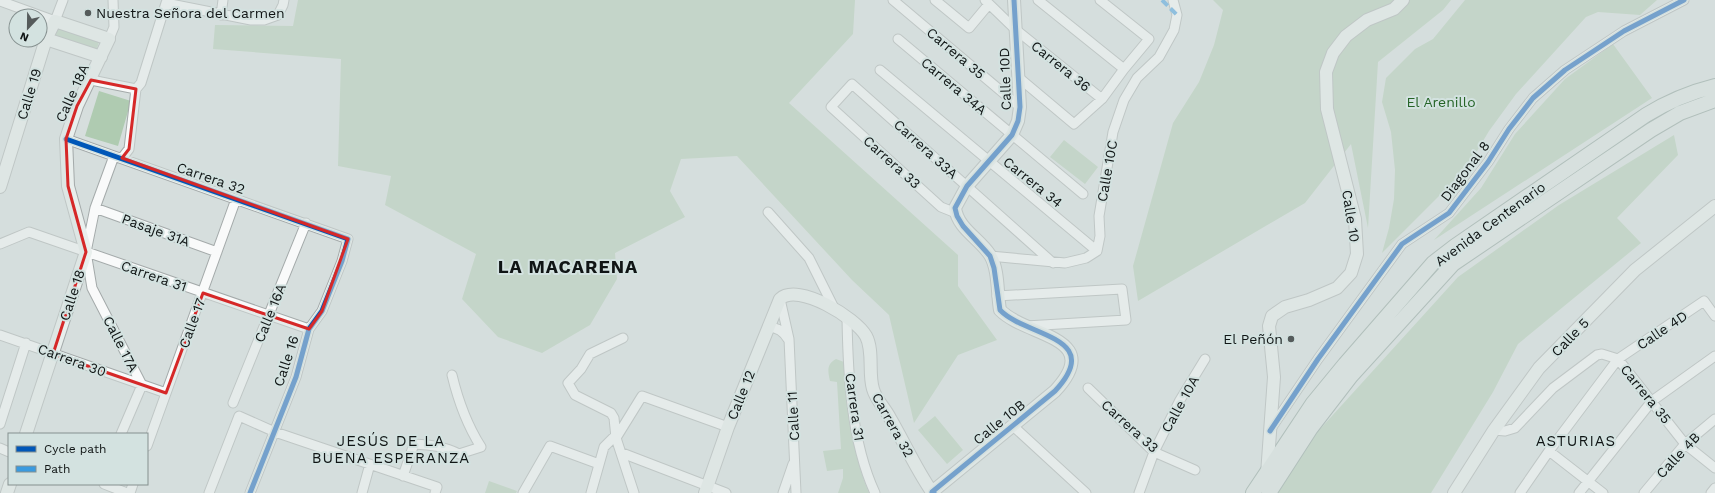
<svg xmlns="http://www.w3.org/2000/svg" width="1715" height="493" viewBox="0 0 1715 493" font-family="'Work Sans',sans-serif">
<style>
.green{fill:#afcbb1}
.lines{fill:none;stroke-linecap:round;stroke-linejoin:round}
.street-casing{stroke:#a4aaaa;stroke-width:11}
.secondary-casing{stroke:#a4aaaa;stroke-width:14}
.primary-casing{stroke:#869a94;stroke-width:16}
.street{stroke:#f9fafa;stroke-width:9}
.secondary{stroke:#e9efed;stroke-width:12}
.primary{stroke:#d9e3e0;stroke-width:14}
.quiet{stroke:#3a9adf;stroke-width:4;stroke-dasharray:8 4;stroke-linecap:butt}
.cycleway-casing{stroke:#d3e2e0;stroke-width:8}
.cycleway{stroke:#0057b8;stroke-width:5}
.marked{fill:none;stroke:#d62828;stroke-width:3;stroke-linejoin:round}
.poi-dot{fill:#555b5b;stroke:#d3e2e0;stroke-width:1.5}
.labels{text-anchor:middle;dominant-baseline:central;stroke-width:4;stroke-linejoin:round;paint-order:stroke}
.poi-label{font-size:14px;fill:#101515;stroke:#d3e2e0;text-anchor:start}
.street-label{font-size:14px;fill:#101515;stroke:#d3e2e0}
.park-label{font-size:14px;fill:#256426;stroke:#d3e2e0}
.neighbourhood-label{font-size:15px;letter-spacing:1px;fill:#101515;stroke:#d3e2e0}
.district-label{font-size:18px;font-weight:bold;letter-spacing:1px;fill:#101515;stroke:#d3e2e0}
</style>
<rect width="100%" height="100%" fill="#d6dedd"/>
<path class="green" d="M298 0H855L853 34 789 103 958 255V286L997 340 958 355 914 423 889 315 852 280 737 156 681 159 670 191 685 217 615 253 617 279 590 325 542 353 498 337 462 299 476 254 385 205 391 176 338 166 341 59 213 49 215 25 293 26Z
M1213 0H1451L1443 10 1378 62 1368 228 1351 144 1305 203 1138 301 1133 266 1173 123 1199 82 1214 45 1223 10Z
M1465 0H1657L1640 15 1598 12 1586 17 1516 94 1489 131 1467 168 1382 253 1389 228 1394 199 1395 170 1391 132 1382 102 1386 78 1415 49 1433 39Z
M57 24 100 39 96 51 54 36Z
M1613 44 1652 98 1434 240 1481 188 1515 134 1565 79Z
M99 91 131 101 118 146 85 136Z
M1674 135 1678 155 1617 218 1641 243 1518 344 1493 392 1431 493H1278L1312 438 1458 277 1559 205Z
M1064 140 1098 167 1085 184 1050 157Z
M836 359 844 362C848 407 851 451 869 493H838L843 478V469L827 471 823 451 841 449 837 382 830 381C828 372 826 364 836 359Z
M935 416 963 450 947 464 918 430Z
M489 481 517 491 516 493H485Z"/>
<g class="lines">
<g class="street-casing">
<path id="street" d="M893 0 1020 107
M935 0 969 28 989 4
M985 0 1015 29 1102 99
M1038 0 1124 69
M0 1 55 21 63 0
M221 15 223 0
M109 39 114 27 113 0
M898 39 1083 194
M880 70 1097 251
M1018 77 1074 124 1102 99 1124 69 1149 39 1100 0
M91 80 136 89
M66 139 348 239 342 261 322 311 309 329 296 377 250 493
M114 156 95 208 86 252 92 288 142 385 121 434
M122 158 129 149 136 89 141 83 166 3 251 20H264L278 15 283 5 284 0
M95 208 217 252
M768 212 809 258 835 310
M956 213 941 207 831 107 852 84 1053 263
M0 244 29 232 309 329
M990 256 1065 263 1086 258 1097 251 1100 236 1099 216 1113 132 1124 100 1137 78 1159 57 1174 30 1177 15 1173 0
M997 296 1122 289 1126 320 1026 326
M780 299 789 339 796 493
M847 319C848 375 851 441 875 493
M769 327C778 328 783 331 788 339
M0 335 166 393
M623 338 590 354 581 369 568 383 575 395 611 413 614 418 616 438 634 493
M1088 388 1154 452 1195 470
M233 403 306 223
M0 424 26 343
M1013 426 1086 493
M1270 430 1318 359 1402 244 1449 213 1488 162 1509 129 1533 98 1565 70 1624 31 1684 0
M1494 430 1505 431 1515 428 1553 388 1597 355 1602 354 1618 359 1685 444 1715 468
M616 438 642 396 728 427
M147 446 236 199
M0 448 9 452
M1549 451 1603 493
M622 453 726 493
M403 476 414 444C430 445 444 446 459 454L481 447C467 425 458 400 452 375
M104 484 127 493
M130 493 133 484
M209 493 239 416 275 432 437 487 435 493
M362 493 370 464
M523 493 550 446 599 464
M591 493 604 447 613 438H616
M783 493 793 464
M1139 493 1154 452 1180 400 1205 359
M1520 493 1549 451 1618 359 1704 301 1715 316
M1579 493 1652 401 1715 356
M1644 493 1685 444 1715 419
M1711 493 1715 488"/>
</g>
<g class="secondary-casing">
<path id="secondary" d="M46 39 101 57
M0 187 46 39 55 21 109 39 77 106 66 139 68 186 86 252 26 434
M1267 474 1274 377 1269 326 1272 316 1285 307 1309 300 1337 288 1351 273 1357 254 1355 219 1327 109 1326 72 1333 53 1346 36 1367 20 1394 9 1403 0
M7 493 10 484
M705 493 728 427 780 299C798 282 856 318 866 336 874 351 868 373 873 389 876 400 885 408 890 418 904 442 916 469 932 492L1055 391C1106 336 1026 337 1000 310 997 293 999 270 990 255 979 238 958 229 955 208L967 186 1012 135 1018 121 1020 107 1014 0
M1454 493 1494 430 1539 368 1635 270 1715 206"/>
</g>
<g class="primary-casing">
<path id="primary" d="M1253 493 1313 403 1345 364 1433 263 1455 246 1646 115C1667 102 1691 92 1715 86
M1269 493 1311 428 1351 376 1453 264 1651 130 1680 113 1715 100"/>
</g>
<use href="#street" class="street"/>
<use href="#secondary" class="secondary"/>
<use href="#primary" class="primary"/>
<path class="quiet" d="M1162 0 1177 15"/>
<g class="cycleway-casing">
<path id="cycleway" d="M66 139 348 239 342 261 322 311 309 329 296 377 250 493
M1270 431 1318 359 1402 244 1449 213 1488 162 1509 129 1533 98 1565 70 1624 31 1684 0
M934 493 932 492 1055 391C1106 336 1026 337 1000 310L994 268 990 256 963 226 957 216 955 208 967 186 1012 135 1018 121 1020 107 1014 0"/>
</g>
<use href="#cycleway" class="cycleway"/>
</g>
<path d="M0 0H1715V493H0ZM91 80 136 89 129 149 122 158 348 239 322 311 309 329 203 293 166 393 53 354 86 252 68 186 66 139 77 106Z" fill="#d6dedd" fill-opacity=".55" fill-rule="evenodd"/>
<path class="marked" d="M91 80 136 89 129 149 122 158 348 239 322 311 309 329 203 293 166 393 53 354 86 252 68 186 66 139 77 106Z"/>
<g class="poi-dot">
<circle cx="88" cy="13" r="4"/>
<circle cx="1291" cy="339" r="4"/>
</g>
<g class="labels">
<g class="poi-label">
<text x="96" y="13">Nuestra Señora del Carmen</text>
<text x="1283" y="339" text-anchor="end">El Peñón</text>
</g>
<g class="street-label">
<text transform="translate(956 53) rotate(40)">Carrera 35</text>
<text transform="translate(1061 66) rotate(39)">Carrera 36</text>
<text transform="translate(1005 79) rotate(-92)">Calle 10D</text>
<text transform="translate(954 86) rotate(40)">Carrera 34A</text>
<text transform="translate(72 93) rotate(-66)">Calle 18A</text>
<text transform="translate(29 94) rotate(-73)">Calle 19</text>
<text transform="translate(926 149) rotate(42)">Carrera 33A</text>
<text transform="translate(892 162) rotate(42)">Carrera 33</text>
<text transform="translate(1107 171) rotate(-80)">Calle 10C</text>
<text transform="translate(1465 171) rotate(-53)">Diagonal 8</text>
<text transform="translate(211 178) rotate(19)">Carrera 32</text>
<text transform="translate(1033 182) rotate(39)">Carrera 34</text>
<text transform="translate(1351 216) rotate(81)">Calle 10</text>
<text transform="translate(1490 224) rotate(-36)">Avenida Centenario</text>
<text transform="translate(156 230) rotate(20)">Pasaje 31A</text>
<text transform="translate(154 276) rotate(19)">Carrera 31</text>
<text transform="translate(72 295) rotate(-72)">Calle 18</text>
<text transform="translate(270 313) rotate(-68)">Calle 16A</text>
<text transform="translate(192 323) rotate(-70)">Calle 17</text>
<text transform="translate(1662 330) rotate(-34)">Calle 4D</text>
<text transform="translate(1570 337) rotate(-46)">Calle 5</text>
<text transform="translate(121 344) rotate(63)">Calle 17A</text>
<text transform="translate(72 360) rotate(20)">Carrera 30</text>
<text transform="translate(286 361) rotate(-72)">Calle 16</text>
<text transform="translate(1646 394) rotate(51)">Carrera 35</text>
<text transform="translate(741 395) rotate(-68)">Calle 12</text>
<text transform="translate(1180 404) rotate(-61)">Calle 10A</text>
<text transform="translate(855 407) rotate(82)">Carrera 31</text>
<text transform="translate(793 416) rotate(-93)">Calle 11</text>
<text transform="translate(999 422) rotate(-39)">Calle 10B</text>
<text transform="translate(893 425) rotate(61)">Carrera 32</text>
<text transform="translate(1130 426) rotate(42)">Carrera 33</text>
<text transform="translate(1678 455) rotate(-47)">Calle 4B</text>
</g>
<g class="park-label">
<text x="1441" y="102">El Arenillo</text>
</g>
<g class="neighbourhood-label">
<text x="391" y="441">JESÚS DE LA<tspan x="391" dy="17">BUENA ESPERANZA</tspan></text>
<text x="1576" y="441">ASTURIAS</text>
</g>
<g class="district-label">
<text x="568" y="266">LA MACARENA</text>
</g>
</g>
<rect x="8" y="433" width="140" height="52" fill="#d3e2e0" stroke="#85908f"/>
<rect x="16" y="446" width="20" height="6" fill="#0057b8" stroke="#85908f"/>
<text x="44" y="453" font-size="12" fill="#101515">Cycle path</text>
<rect x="16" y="466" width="20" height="6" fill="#3a9adf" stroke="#85908f"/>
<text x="44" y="473" font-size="12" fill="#101515">Path</text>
<g transform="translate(28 28) rotate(202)"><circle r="19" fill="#d3e2e0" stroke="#85908f"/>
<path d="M0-3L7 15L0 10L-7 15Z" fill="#555b5b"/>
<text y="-6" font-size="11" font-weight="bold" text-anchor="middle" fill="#101515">N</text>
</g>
</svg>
